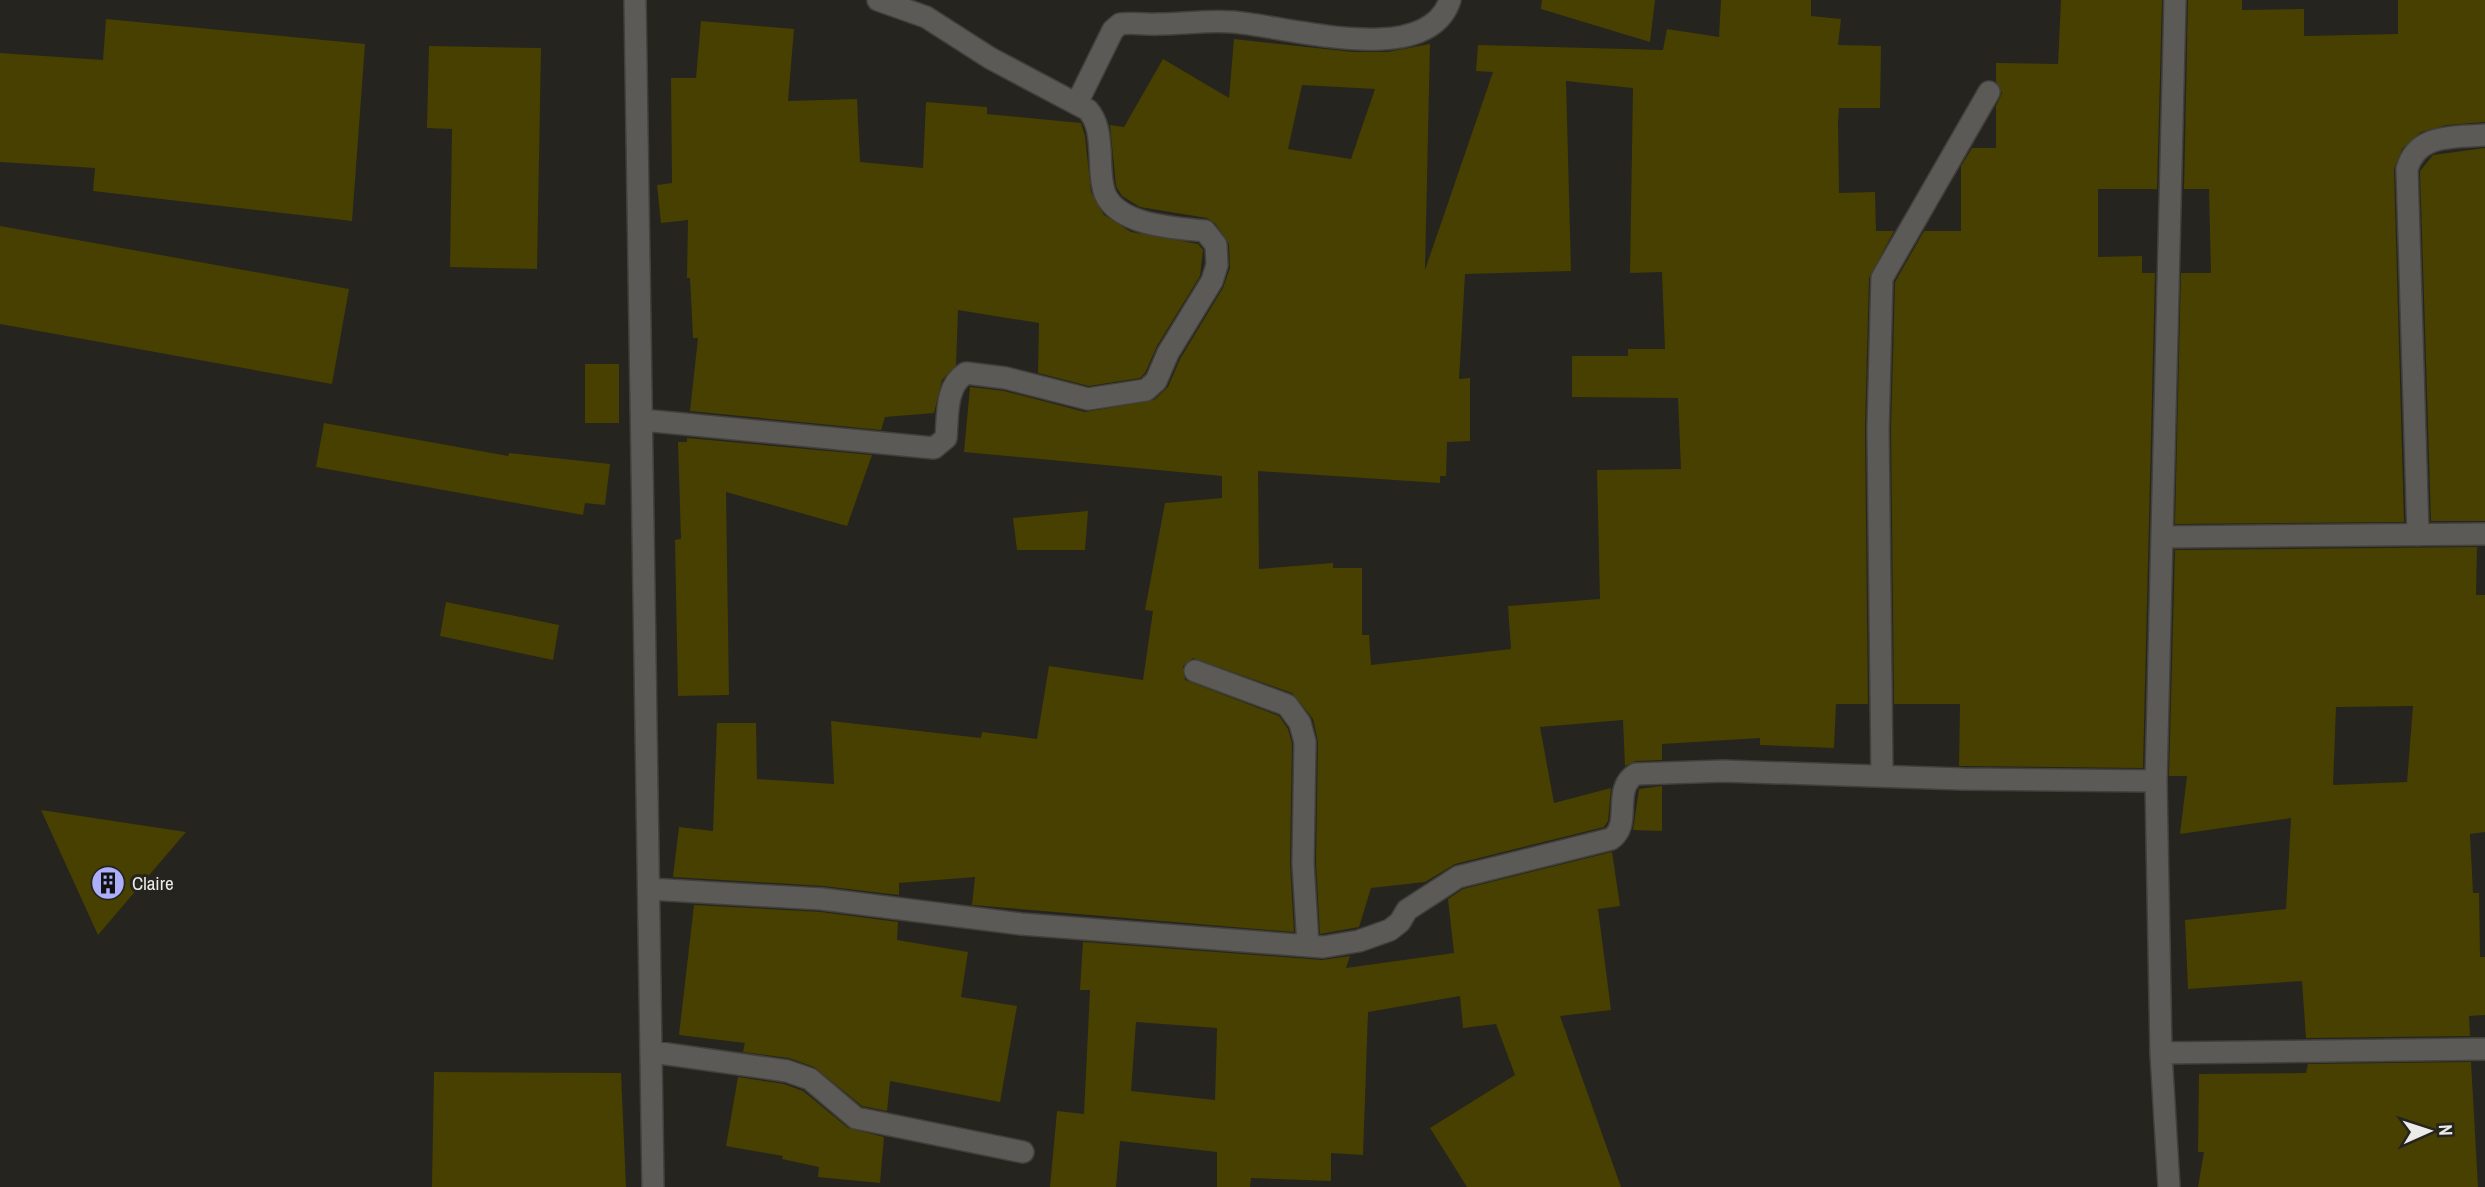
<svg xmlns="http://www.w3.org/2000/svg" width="2485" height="1187" viewBox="0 0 2485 1187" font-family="'Archivo Narrow',sans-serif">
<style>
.building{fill:#474001;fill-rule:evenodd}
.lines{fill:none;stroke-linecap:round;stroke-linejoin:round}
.street-casing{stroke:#41403a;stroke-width:24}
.street{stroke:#5b5a57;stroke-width:21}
.labels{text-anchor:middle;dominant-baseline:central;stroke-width:6;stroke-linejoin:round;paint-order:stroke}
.poi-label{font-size:19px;fill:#ebebe7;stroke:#25241e;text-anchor:start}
</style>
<rect width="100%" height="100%" fill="#25241e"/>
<path class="building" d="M1542 0H1655L1650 42 1541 9Z
M1721 0H1811V16L1841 19 1838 45 1881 46 1880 108H1839L1838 122 1839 193 1875 192 1876 231H1894L1869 278 1865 429 1868 704H1836L1834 748 1760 745V738L1662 744V760L1636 761 1625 766 1623 720 1540 727 1554 803 1611 788 1608 821 1604 827 1455 864 1425 882 1371 888 1359 927 1320 934 1316 863 1318 742 1313 719 1292 693 1193 658 1183 666 1185 680 1279 716 1288 729 1292 744 1290 863 1294 932 972 905 975 877 899 883V895L823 886 673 877 679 827 713 831 717 723H756L757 779 834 784 831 721 981 738 982 732 1037 739 1049 666 1143 680 1153 611 1145 610 1165 503 1222 498V476L964 452 970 387 1004 391 1085 412 1154 400 1168 387 1180 359 1223 288 1230 268 1229 244 1215 223 1207 218 1140 207 1122 196 1116 186 1110 125 1124 127 1163 59 1229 98 1234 39 1353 52H1388L1430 44 1425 270 1493 72 1476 71 1478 45 1663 50 1667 29 1719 37ZM1566 81 1633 88 1630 273 1662 272 1665 349H1628V356H1572V397L1678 398 1681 469 1597 470 1600 599 1508 606 1511 649 1371 665 1369 635H1362V568H1333V563L1259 569 1258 471 1440 483V476H1446L1447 442 1470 441V378L1459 379 1465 274 1571 271ZM1302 85 1375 89 1351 159 1288 149Z
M2061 0H2162L2157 189H2098V257L2142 256V273H2155L2143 768 1959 766 1960 704H1894L1891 429 1895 282 1924 231H1961V166L1972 148H1996V106L2002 93 1996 81V63L2058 64Z
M2188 0H2242V10L2304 9V36L2398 34V0H2485V122L2447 125 2421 132 2402 149 2394 169 2404 522 2175 524 2181 273H2211L2209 189H2184Z
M106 19 365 44 352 221 93 191 95 168 0 162V53L103 60Z
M701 21 794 29 788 101 857 99 860 162 923 168 926 102 987 107V114L1081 123 1085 136 1091 192 1104 215 1131 232 1198 244 1203 250 1200 276 1157 346 1145 373 1140 378 1089 386 1038 373 1039 323 958 310 956 365 942 380 934 413 885 417 881 430 690 411 698 338H693L690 278H687L688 220 661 223 657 185 672 183 671 78H696Z
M429 46 541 48 537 269 450 267 452 129 427 128Z
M2485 148V521H2431L2420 171 2433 155Z
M0 226 349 289 332 384 0 324Z
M585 364H619V423H585Z
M324 423 508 456 509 453 610 464 605 505 585 503 583 515 316 467Z
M687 438 872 455 847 526 726 492 729 695 678 696 675 540 681 539 678 442H687Z
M1088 511 1085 550H1017L1013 518Z
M2477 547 2476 595H2485V832L2470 834 2473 893H2479L2480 957H2485V1015L2469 1016 2470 1036 2306 1038 2302 981 2188 989 2185 920 2286 909 2291 818 2180 834 2187 776H2169L2175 550ZM2413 706 2407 782 2333 785 2336 707Z
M446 602 559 625 553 660 440 636Z
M1662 786V831L1633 830 1639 789Z
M41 810 186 832 98 935Z
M1612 852 1620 906 1598 909 1611 1010 1560 1016 1621 1187H1467L1430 1128 1515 1075 1496 1024 1463 1028 1460 996 1368 1012 1363 1155 1331 1153V1181L1251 1178 1250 1187H1217V1152L1120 1141 1116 1187H1050L1057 1111 1084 1114 1090 990H1080L1083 942 1322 960 1350 956 1346 968 1454 953 1448 899 1463 889ZM1136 1022 1217 1028 1215 1100 1131 1091Z
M694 905 821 912 898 922 897 940 968 952 961 997 1017 1006 1000 1102 890 1081 887 1111 862 1106 814 1067 789 1058 743 1052 745 1043 679 1035Z
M2471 1062 2478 1187H2198L2204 1152H2198L2199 1074 2306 1073 2308 1064Z
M434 1072 621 1073 626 1187H432Z
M738 1077 784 1084 803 1091 848 1128 884 1137 880 1183 818 1177 819 1167 782 1159 783 1156 726 1146Z"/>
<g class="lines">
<g class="street-casing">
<path id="street" d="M635 0 653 1187
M1077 103 1113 30 1120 24C1133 22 1145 25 1158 24 1183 24 1208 20 1233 22 1287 26 1427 70 1450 0
M642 420 934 448 946 438C948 416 945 386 966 373L1006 378 1088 399 1146 390 1156 381 1168 353 1212 281 1217 265 1216 245 1205 231C1176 228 1119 226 1105 194 1100 181 1101 165 1100 151 1099 135 1098 122 1088 110L990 58 926 17 878 0
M2418 535 2407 169C2417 133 2453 138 2485 135
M2164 537 2485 534
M1195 671 1287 705 1300 723 1305 742 1303 863 1308 946
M1882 775 1878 429 1882 278 1989 92
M649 889 822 899 1021 924 1323 947 1359 941 1390 930 1400 922 1407 910 1458 877 1611 839C1633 824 1611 789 1636 774L1723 771 1962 779 2156 781
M653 1052 787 1071 810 1079 856 1118 1023 1152
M2161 1053 2485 1049
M2169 1187 2161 1053 2156 781 2175 0"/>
</g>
<use href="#street" class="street"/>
</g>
<defs>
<g id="building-disc" transform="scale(1.75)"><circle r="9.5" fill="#adaffb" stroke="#25241e"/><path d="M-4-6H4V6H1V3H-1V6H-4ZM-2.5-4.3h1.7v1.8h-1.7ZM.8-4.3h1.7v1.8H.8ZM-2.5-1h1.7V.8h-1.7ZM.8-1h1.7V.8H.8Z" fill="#111"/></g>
</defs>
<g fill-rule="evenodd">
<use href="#building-disc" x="108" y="883"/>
</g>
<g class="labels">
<g class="poi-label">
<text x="132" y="883">Claire</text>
</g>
</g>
<g transform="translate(2429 1131) rotate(87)" stroke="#25241e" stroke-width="5" paint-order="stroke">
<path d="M0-5L12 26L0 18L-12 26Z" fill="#ebebe7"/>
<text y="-10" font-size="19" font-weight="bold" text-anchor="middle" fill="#ebebe7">N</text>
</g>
</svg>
